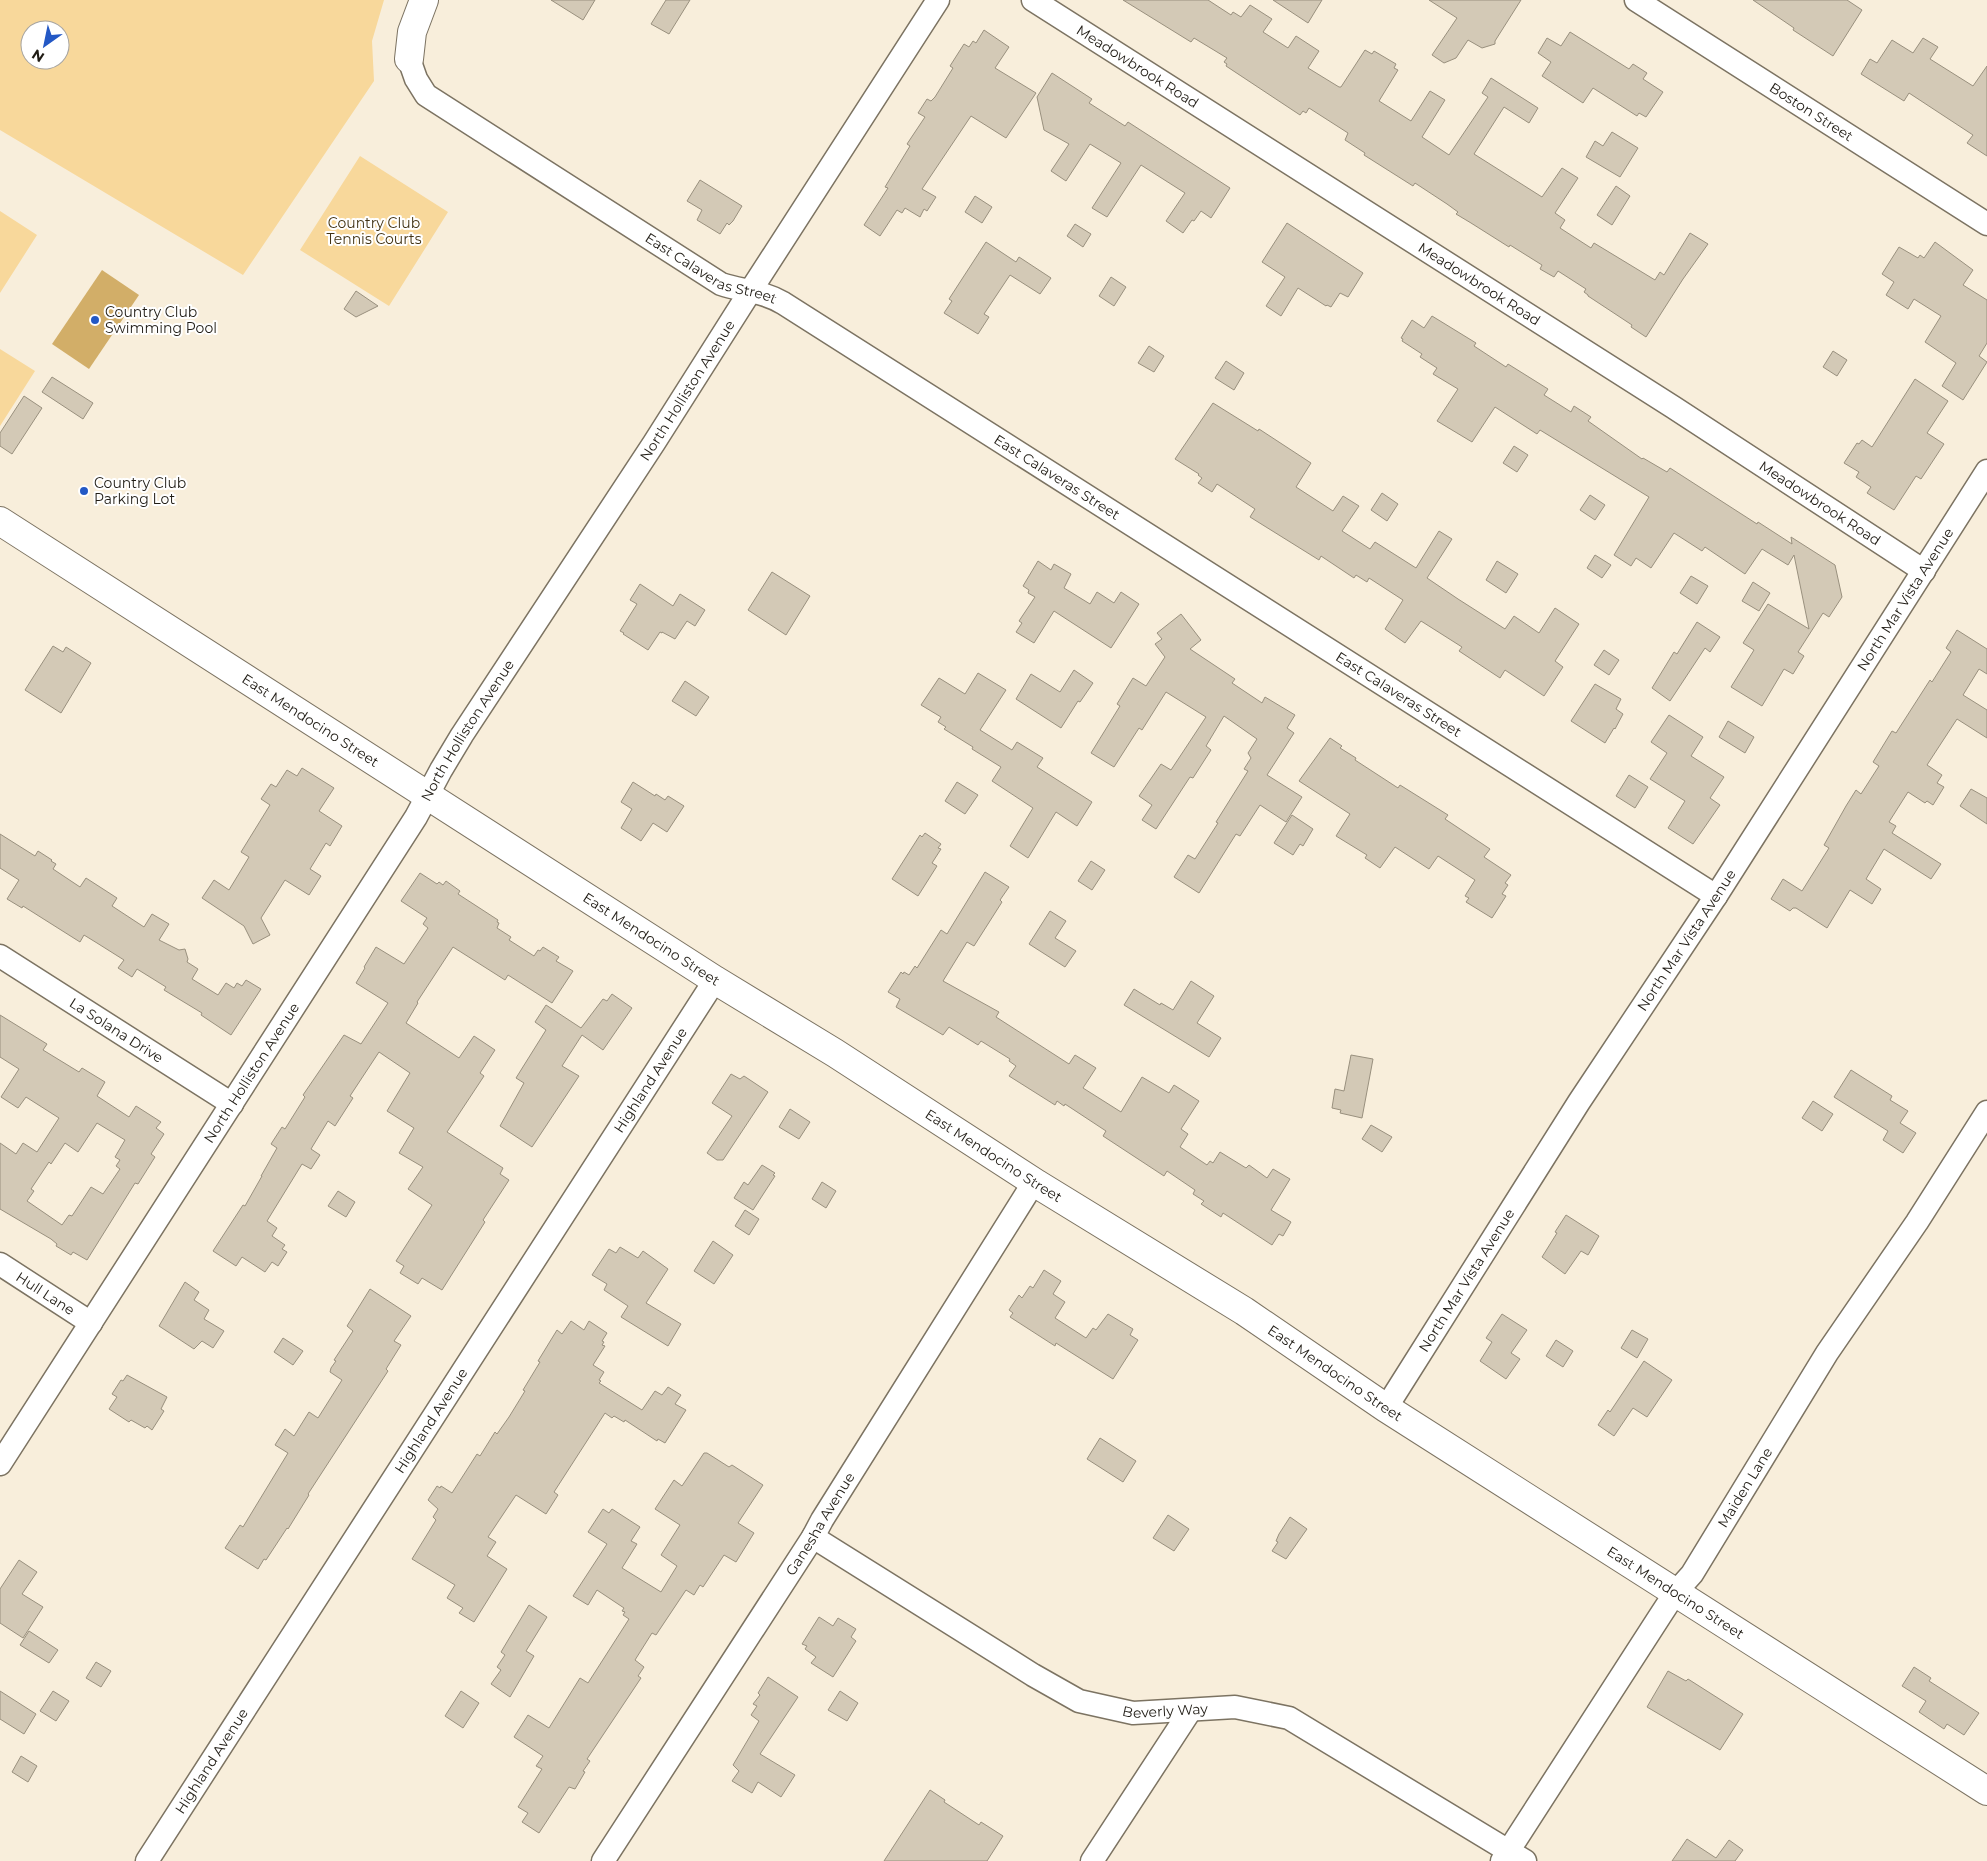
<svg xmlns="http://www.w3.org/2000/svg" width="1987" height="1861" viewBox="0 0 1987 1861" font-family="Montserrat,sans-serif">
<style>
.green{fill:#f8d89b;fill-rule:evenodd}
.water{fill:#d2ae68}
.building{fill:#d3c9b6;stroke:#99907e;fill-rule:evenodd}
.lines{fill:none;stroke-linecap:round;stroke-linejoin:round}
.minor-casing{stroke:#7c7362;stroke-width:25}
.tertiary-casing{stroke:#7c7362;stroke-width:30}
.minor{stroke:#fff;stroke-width:22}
.tertiary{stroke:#fff;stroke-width:28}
.poi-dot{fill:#2358c5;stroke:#fff;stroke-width:2}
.labels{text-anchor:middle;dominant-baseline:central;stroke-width:4;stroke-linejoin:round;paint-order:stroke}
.street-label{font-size:14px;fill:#201c15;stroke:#fff}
.park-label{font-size:14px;fill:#423314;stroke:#fff}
.poi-label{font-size:14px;fill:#201c15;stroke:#fff;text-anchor:start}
</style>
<rect width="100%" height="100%" fill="#f8eedb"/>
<path class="green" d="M0 0H384L372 41 374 81 243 275 0 130ZM30 30H60V60H30Z
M360 156 448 212 389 306 300 250Z
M0 211 37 235 0 293Z
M0 349 35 371 0 426Z"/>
<path class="water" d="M102 270 139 295 89 369 52 344Z"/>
<path class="building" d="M551 0H595L583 20Z
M666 0H690L669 34 651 24Z
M1123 0H1208L1231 15 1233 12 1241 17 1250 5 1272 19 1263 32 1288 48 1296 36 1319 51 1308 68 1339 87H1341L1365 50 1372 54 1374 51 1396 64 1394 68 1398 70 1379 101 1411 121 1430 91 1445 100 1422 137 1449 155 1488 97 1482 93 1491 78 1538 108 1529 123 1504 107 1474 154 1542 197 1562 168 1578 178 1555 213 1565 220 1560 228 1591 248 1594 243 1655 280 1660 272 1664 275 1690 233 1708 244 1683 279 1646 337 1631 327 1632 325 1588 296V295L1584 292 1586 289 1558 271 1554 277 1540 269 1542 265 1510 245 1509 247 1471 223 1456 214 1458 212 1447 204 1415 183 1413 186 1364 155 1365 153 1345 140 1348 133 1309 108 1306 113 1303 111 1300 115 1226 66 1227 64 1224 62 1227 58 1194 38 1191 42Z
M1273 0H1322L1308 23Z
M1429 0H1521L1495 41V44L1482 48 1468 40 1456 58 1444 63 1432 55 1457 18Z
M1753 0H1847L1862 10 1833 56 1793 30 1794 28Z
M984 30 1009 47 995 68 1036 93 1006 138 971 116 922 189 936 197 927 211 924 209 920 217 905 208 902 213 897 210 880 236 864 225 888 188 885 187 910 146 907 144 925 117 918 113 927 99 931 101 935 97 953 68 950 66 964 44 969 47 973 41 976 43Z
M1570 32 1629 69 1633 64 1647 73 1643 79 1663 92 1646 117 1639 113 1637 116 1593 88 1583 103 1542 76 1551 62 1538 53 1547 38 1561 46Z
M1923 38 1938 47 1930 59 1973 86 1987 66V156L1967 143 1973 135 1909 93 1904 101 1861 74 1870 59 1877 63 1892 40 1913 53Z
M1052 73 1092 99 1089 103 1125 126 1128 122 1230 188 1211 218 1201 211 1194 221 1192 220 1183 233 1166 221 1185 193 1141 165 1107 217 1092 208 1121 163 1090 144 1066 181 1051 171 1069 144 1044 130 1037 97Z
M1612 132 1638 148 1620 177 1586 157 1595 141 1603 146Z
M700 180 742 206 733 221 729 225 727 223 720 234 697 220 702 210 687 201Z
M1616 186 1630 196 1612 225 1597 215Z
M975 196 992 207 982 223 965 212Z
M1287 223 1363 273 1348 297 1340 293 1331 307 1327 305 1326 306 1298 288 1281 316 1266 306 1285 277 1262 262Z
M1075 224 1091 234 1083 247 1067 236Z
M986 242 1016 262 1019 257 1051 278 1040 294 1010 275 984 314 989 317 978 334 944 313 952 301 949 299Z
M1935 242 1973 270 1963 285 1987 300V343L1979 356 1987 362 1963 400 1942 386 1956 363 1925 342 1941 316 1914 299 1908 309 1886 295 1894 282 1882 274 1899 247 1918 258 1920 255 1924 258Z
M1111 277 1126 287 1114 306 1099 296Z
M356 291 378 306 356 317 344 309Z
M1432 316 1476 343 1474 346 1506 367 1508 364 1548 389 1544 395 1571 412 1574 406 1591 417 1588 421 1642 459 1643 458 1667 472 1670 468 1757 524 1758 522 1792 544 1791 537 1835 565 1842 597 1829 617 1823 613 1798 652 1804 656 1793 674 1784 669 1762 706 1731 687 1754 650 1743 643 1768 604 1809 629 1794 555 1788 565 1762 549 1745 574 1705 547 1702 551 1674 533 1651 568 1636 558 1631 566 1614 555 1649 497 1540 430 1537 434 1495 407 1472 442 1437 421 1458 389 1433 374 1437 368 1420 357 1422 354 1402 341 1403 339 1401 338 1412 320 1424 328Z
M1149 346 1164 356 1154 372 1138 363Z
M1833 351 1847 360 1837 376 1823 367Z
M1226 361 1244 373 1234 390 1215 378Z
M52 377 93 403 83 419 42 392Z
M1915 379 1948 401 1927 433 1944 444 1921 479 1916 476 1894 510 1867 493 1871 487 1856 477 1859 472 1844 463 1857 443 1859 444 1862 440 1872 447Z
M24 396 42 408 12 454 0 446V433Z
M1213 403 1258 431 1259 429 1311 463 1296 487 1333 511 1343 496 1359 506 1342 531 1370 549 1375 542 1416 568 1439 531 1452 539 1427 578 1458 599 1505 629 1514 616 1539 633 1555 608 1579 624 1555 661 1563 667 1544 696 1505 670 1500 678 1459 651 1462 647 1421 621 1405 643 1385 629 1403 600 1369 578 1367 582 1356 575 1354 578 1321 556 1319 560 1250 517 1255 509 1217 484 1212 492 1198 483 1202 478 1198 475 1199 474 1175 459Z
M1514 446 1528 455 1517 472 1503 463Z
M1382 493 1398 504 1387 521 1371 510Z
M1590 495 1605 505 1595 520 1580 510Z
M1595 555 1611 565 1602 578 1587 568Z
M1038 561 1051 570 1054 564 1071 574 1064 588 1090 604 1097 592 1114 603 1121 592 1139 604 1111 648 1054 611 1034 643 1016 632 1022 623 1019 621 1035 597 1028 593 1029 590 1023 586Z
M1497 561 1518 574 1506 593 1486 580Z
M772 572 810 596 786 635 748 610Z
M1691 576 1708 586 1697 604 1680 593Z
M1753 582 1770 593 1759 611 1742 601Z
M640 584 673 606 680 594 705 610 695 626 687 621 675 639 662 632V633L660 632 648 650 623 634 624 633 620 631 637 604 630 600Z
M1181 614 1201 640 1190 649 1235 679 1232 683 1262 703 1265 697 1295 715 1287 728 1294 733 1267 775 1302 797 1286 822 1260 805 1240 836 1236 834 1199 893 1174 877 1188 855 1195 859 1218 823 1216 822 1248 771 1244 769 1251 758 1248 753 1257 739 1224 716 1206 746 1211 750 1193 778 1190 777 1156 829 1142 820 1152 805 1139 796 1161 764 1171 770 1206 717 1166 692 1142 730 1139 728 1114 767 1091 753 1120 706 1117 704 1133 678 1146 686 1165 657 1155 644 1162 639 1157 633Z
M1697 622 1720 637 1710 652 1705 648 1670 701 1652 688 1674 652 1677 654Z
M1957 630 1987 649V674L1979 669 1963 695 1987 710V738L1957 719 1927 765 1942 775 1937 783 1944 787 1933 805 1927 801 1925 803 1908 792 1889 822 1896 826 1892 833 1941 864 1931 879 1884 849 1866 879 1881 889 1872 904 1850 890 1827 928 1796 908H1793L1790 911 1771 899 1783 879 1802 891 1829 848 1824 845 1846 806 1856 790 1861 794 1879 766 1873 762 1892 731 1896 733 1930 680 1932 682 1951 652 1946 648Z
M53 646 63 652 66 647 91 663 61 713 25 690Z
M1604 650 1619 660 1609 675 1594 665Z
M1074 670 1093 683 1080 702 1078 701 1061 728 1016 699 1031 674 1060 692Z
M978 673 1006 690 980 730 1012 750 1017 742 1043 758 1037 767 1092 802 1077 826 1056 812 1028 858 1010 846 1033 808 992 781 1001 767 972 749 973 747 944 729 946 727 938 722 941 717 921 705 939 678 965 694Z
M685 681 709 697 696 716 672 701Z
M1595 684 1621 699 1616 709 1623 714 1615 729 1614 728 1605 743 1571 721Z
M1669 715 1703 737 1691 756 1724 777 1710 798 1720 805 1693 844 1668 828 1685 801 1650 779 1667 753 1651 742Z
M1728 721 1754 737 1745 753 1719 737Z
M1330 738 1342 746 1340 748 1356 758 1355 760 1398 788 1400 785 1448 815 1445 819 1490 849 1484 857 1511 875 1505 883 1508 885 1502 894 1506 896 1492 918 1466 902 1469 898 1465 896 1475 880 1438 856 1429 869 1395 847 1380 868 1365 858 1367 855 1336 836 1350 814 1299 781Z
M302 768 334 788 319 811 342 826 330 846 326 843 310 869 321 876 309 895 285 880 261 918 270 935 253 944 244 926 202 898 214 880 229 890 249 857 241 852 270 805 261 799 271 784 276 787 287 770 297 776Z
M1629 775 1648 787 1635 808 1616 796Z
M633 782 655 796 656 794 665 800 668 796 684 806 667 832 653 823 641 841 621 828 632 809 621 802Z
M957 782 978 795 965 814 945 801Z
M1971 789 1987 798V824L1960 806Z
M1292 815 1313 829 1303 846 1300 844 1293 855 1274 843Z
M925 833 941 844 938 848 941 849 932 863 937 866 918 896 892 879 920 835 922 837Z
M0 834 35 856 38 851 52 860 51 861 56 864 53 869 80 887 86 878 117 898 112 906 144 927 152 914 169 924 159 940 179 950 185 949 188 959 187 962 198 969 192 979 218 995 226 983 234 988 237 983 242 986 246 980 261 989 231 1035 201 1015 202 1013 164 990 166 987 137 969 132 977 118 968 124 960 97 943 84 935 80 942 23 906 22 908 7 899 19 880 0 868Z
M1091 861 1105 870 1092 890 1078 881Z
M985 872 1009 887 1000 900 1002 902 974 946 967 942 943 981 999 1012 996 1017 1069 1064 1075 1055 1096 1068 1083 1088 1121 1112 1142 1077 1169 1093 1174 1085 1199 1101 1181 1129 1188 1134 1180 1147 1207 1165 1210 1161 1213 1163 1220 1152 1246 1168 1249 1165 1267 1178 1273 1169 1290 1179 1271 1210 1291 1222 1283 1236 1279 1234 1272 1245 1223 1213 1221 1217 1201 1204 1204 1201 1193 1194 1195 1190 1167 1171 1164 1176 1103 1136 1106 1131 1065 1104 1064 1106 1057 1101 1055 1105 1009 1076 1016 1066 1009 1061 1010 1059 981 1041 978 1045 949 1027 943 1035 896 1007 900 999 888 992 901 972 903 974 904 972 909 975 915 966 917 968 941 930 947 934Z
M420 873 437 884 439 882 443 885 446 881 460 891 458 894 498 920 497 922 499 923 497 928 511 937 509 940 534 956 538 950 540 951 543 947 559 957 556 961 573 971 552 1003 508 975 505 980 453 947 417 1002 418 1003 406 1023 459 1058 474 1036 495 1050 480 1073 484 1076 447 1132 503 1168 500 1174 509 1180 483 1220 485 1222 442 1290 422 1278 418 1284 400 1273 404 1266 396 1261 432 1205 408 1189 423 1167 399 1153 414 1128 387 1111 410 1073 379 1052 350 1096 353 1098 335 1126 328 1121 311 1149 320 1155 311 1169 302 1164 267 1221 277 1228 272 1236 285 1245 282 1249 287 1252 278 1266 272 1262 265 1272 242 1257 236 1266 213 1251 243 1205 245 1206 262 1176H261L277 1148 271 1144 282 1127 285 1129 305 1097 303 1095 344 1035 361 1044 388 1003 356 983 365 968 364 967 376 947 404 964 428 928 423 924 427 918 401 901Z
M1050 911 1066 921 1055 938 1076 951 1065 967 1029 944Z
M1191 981 1214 996 1197 1023 1221 1038 1209 1057 1124 1005 1134 989 1160 1005 1161 1003 1173 1010Z
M612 994 632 1008 603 1050 582 1035 562 1066 579 1076 532 1147 500 1126 524 1083 516 1078 546 1030 535 1022 546 1005 581 1028 603 999 607 1001Z
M0 1015 47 1044 43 1050 79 1072 82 1068 105 1082 97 1096 129 1117 136 1106 161 1122 156 1128 164 1134 151 1154 155 1157 138 1184 135 1183 87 1260 73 1252 71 1255 56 1246 57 1244 51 1239 0 1209V1143L16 1154 23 1143 37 1152 59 1118 26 1097 18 1108 1 1097 19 1069 0 1057ZM97 1123 125 1140 115 1157 120 1160 116 1166 120 1169 103 1194 91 1187 72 1216 69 1215 62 1225 27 1201 34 1191 31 1189 49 1162 51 1164 65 1143 78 1152Z
M1351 1055 1373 1059 1362 1118 1340 1113 1341 1110 1332 1108 1335 1089 1344 1091Z
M1851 1070 1892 1096 1890 1100 1908 1111 1900 1123 1916 1133 1903 1153 1883 1140 1888 1131 1834 1097Z
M731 1074 740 1079 744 1076 768 1092 723 1160H717L707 1153 732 1116 712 1103Z
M1813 1101 1833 1114 1822 1131 1802 1118Z
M790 1109 810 1122 799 1139 779 1127Z
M1371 1125 1392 1137 1382 1152 1362 1139Z
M762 1165 775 1173 773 1175 775 1176 753 1210 734 1198 744 1182 748 1185Z
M822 1182 836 1191 826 1208 812 1199Z
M338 1191 355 1202 346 1217 328 1206Z
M745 1210 759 1219 749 1235 735 1226Z
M1566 1215 1599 1236 1588 1255 1581 1251 1565 1274 1542 1257 1557 1233 1555 1232Z
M713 1241 733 1255 714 1284 694 1271Z
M620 1247 638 1258 643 1251 668 1269 646 1303 681 1324 668 1346 621 1317 628 1306 604 1290 607 1284 592 1275 609 1249 616 1253Z
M1044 1270 1061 1281 1053 1294 1065 1302 1055 1318 1086 1338 1093 1328 1096 1330 1108 1314 1133 1329 1130 1335 1138 1340 1113 1379 1056 1343 1055 1346 1010 1317 1013 1313 1009 1310 1019 1295 1022 1298 1030 1286 1033 1288Z
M185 1282 199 1292 194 1300 209 1310 204 1319 224 1331 213 1348 202 1341 194 1349 159 1326Z
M370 1289 411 1316 394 1341 401 1345 386 1369 388 1371 308 1494 309 1495 288 1529 287 1528 266 1560 264 1559 258 1569 225 1548 240 1525 243 1527 288 1453 275 1445 285 1429 294 1436 309 1412 318 1418 342 1380 330 1372 331 1368 336 1361 334 1360 353 1331 347 1326Z
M1502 1314 1527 1330 1511 1353 1520 1359 1506 1379 1480 1361 1492 1342 1486 1338Z
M571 1321 584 1330 589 1321 607 1333 602 1341 604 1342 602 1345 605 1346 593 1365 604 1372 599 1380 601 1381 599 1383 642 1410 655 1391 662 1395 668 1387 681 1395 675 1404 686 1410 665 1443 658 1439 657 1441 625 1420 624 1422 614 1416 612 1418 605 1413 554 1492 558 1495 546 1514 516 1495 488 1537 496 1542 487 1556 507 1569 474 1622 459 1613 463 1608 447 1598 455 1585 412 1559 436 1520 433 1517 438 1509 428 1500 437 1486 440 1488 441 1486 452 1493 477 1454 480 1456 495 1432 497 1434 509 1417 525 1391 523 1390 540 1362 538 1361 557 1330 562 1334Z
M1632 1330 1648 1339 1637 1358 1621 1348Z
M283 1338 303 1351 293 1365 274 1352Z
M1556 1340 1573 1351 1563 1367 1546 1356Z
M1644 1361 1672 1380 1647 1417 1633 1408 1614 1436 1598 1425 1608 1410 1610 1412Z
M127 1375 167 1397 161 1409 164 1411 152 1430 147 1426 145 1428 131 1420 129 1422 109 1409 117 1397 112 1394 121 1380 123 1381Z
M1100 1438 1136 1461 1123 1482 1087 1459Z
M704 1453H707L729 1467 732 1465 763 1485 738 1523 754 1533 736 1562 724 1555 703 1587 700 1585 694 1595 686 1590 656 1635 652 1633 635 1660 644 1667 638 1676 641 1678 587 1759 590 1761 583 1771 585 1772 575 1789 569 1787 539 1833 522 1822 528 1813 518 1807 542 1769 536 1766 543 1756 514 1737 528 1715 549 1728 580 1678 588 1683 629 1619 623 1615 625 1612 622 1611 624 1608 597 1590 588 1605 573 1596 607 1544 588 1532 603 1509 609 1513 612 1509 640 1527 631 1541 637 1544 622 1568 661 1592 677 1566 661 1555 680 1525 655 1509 674 1480 682 1486Z
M1168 1515 1189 1529 1174 1551 1153 1538Z
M1290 1517 1307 1529 1286 1559 1272 1551 1278 1542 1276 1541 1279 1534Z
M19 1560 37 1572 22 1594 43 1607 23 1638 0 1623V1589Z
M529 1605 547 1617 526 1651 534 1656 510 1697 491 1684 501 1670 497 1667 505 1655 501 1652Z
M819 1617 833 1626 838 1618 856 1629 851 1637 856 1641 833 1677 811 1663 816 1657 805 1649 807 1646 802 1644Z
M29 1631 58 1650 49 1663 20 1645Z
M96 1662 111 1671 101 1687 86 1678Z
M1914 1667 1931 1678 1929 1681 1979 1713 1964 1735 1947 1724 1944 1729 1919 1712 1926 1701 1902 1686Z
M1668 1671 1686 1681 1688 1679 1743 1714 1720 1750 1647 1707Z
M768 1677 798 1697 760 1754 795 1775 781 1797 758 1782 752 1793 732 1781 739 1771 733 1765 759 1721 751 1715 757 1706 753 1704 760 1695 758 1693Z
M0 1691 36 1714 24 1734 0 1719Z
M53 1691 69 1701 56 1721 40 1711Z
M461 1691 479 1703 463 1728 445 1716Z
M840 1691 858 1703 847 1721 828 1710Z
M21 1756 37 1766 28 1782 12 1772Z
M930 1790 945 1800 944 1802 979 1825 981 1822 1003 1836 987 1861H884Z
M1687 1839 1716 1858 1729 1840 1743 1850 1735 1861H1672Z"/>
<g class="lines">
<g class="minor-casing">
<g id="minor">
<path id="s1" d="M1033 0 1673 407 1924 571"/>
<path id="s2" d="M1636 0 1987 224"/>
<path id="s3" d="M409 59 416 79 426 95 721 284C742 291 763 291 783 303L1716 896"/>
<path id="s4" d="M0 956 232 1104"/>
<path id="s5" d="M0 1264 91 1323"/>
<path id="s6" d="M1386 1408 1579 1102 1716 896 1987 471"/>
<path id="s7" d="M0 1464 416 817 441 770 462 735 654 443 751 290 938 0"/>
<path id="s8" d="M813 1537 1033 1675 1079 1701 1133 1713 1235 1707 1289 1718 1525 1861"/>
<path id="s9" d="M147 1861 715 980"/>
<path id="s10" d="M603 1861 813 1537 822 1520 1034 1182"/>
<path d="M1092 1861 1190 1711"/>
<path id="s11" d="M1502 1861 1660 1616 1675 1593 1692 1574 1827 1353 1917 1222 1987 1112"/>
</g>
</g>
<g class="tertiary-casing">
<g id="tertiary">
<path d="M409 59 412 32 424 0"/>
<path id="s12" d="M0 521 715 980 835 1053 1037 1184 1244 1311 1386 1408 1987 1791"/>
</g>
</g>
<use href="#minor" class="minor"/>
<use href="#tertiary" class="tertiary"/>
</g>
<g class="poi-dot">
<circle cx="95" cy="320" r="5"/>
<circle cx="84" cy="491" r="5"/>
</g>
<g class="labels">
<g class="street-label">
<text stroke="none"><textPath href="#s1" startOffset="124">Meadowbrook Road</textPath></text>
<text stroke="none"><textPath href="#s2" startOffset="208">Boston Street</textPath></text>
<text stroke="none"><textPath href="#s3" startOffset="375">East Calaveras Street</textPath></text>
<text stroke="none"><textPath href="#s1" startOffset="529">Meadowbrook Road</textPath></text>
<text stroke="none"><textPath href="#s7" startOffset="1275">North Holliston Avenue</textPath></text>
<text stroke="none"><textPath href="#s3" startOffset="780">East Calaveras Street</textPath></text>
<text stroke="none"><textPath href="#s1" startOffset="934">Meadowbrook Road</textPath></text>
<text stroke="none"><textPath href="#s6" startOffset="961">North Mar Vista Avenue</textPath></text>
<text stroke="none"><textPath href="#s3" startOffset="1185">East Calaveras Street</textPath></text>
<text stroke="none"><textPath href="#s12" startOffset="369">East Mendocino Street</textPath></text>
<text stroke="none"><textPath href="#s7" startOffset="870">North Holliston Avenue</textPath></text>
<text stroke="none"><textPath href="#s12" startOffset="774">East Mendocino Street</textPath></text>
<text stroke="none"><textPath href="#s6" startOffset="556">North Mar Vista Avenue</textPath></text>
<text stroke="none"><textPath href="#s4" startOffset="138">La Solana Drive</textPath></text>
<text stroke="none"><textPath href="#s7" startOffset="465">North Holliston Avenue</textPath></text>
<text stroke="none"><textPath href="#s9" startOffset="929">Highland Avenue</textPath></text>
<text stroke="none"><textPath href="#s12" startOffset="1179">East Mendocino Street</textPath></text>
<text stroke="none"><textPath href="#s6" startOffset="151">North Mar Vista Avenue</textPath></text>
<text stroke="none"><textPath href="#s5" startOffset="54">Hull Lane</textPath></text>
<text stroke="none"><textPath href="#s12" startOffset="1584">East Mendocino Street</textPath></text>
<text stroke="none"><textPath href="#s9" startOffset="524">Highland Avenue</textPath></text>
<text stroke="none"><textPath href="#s11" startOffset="446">Maiden Lane</textPath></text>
<text stroke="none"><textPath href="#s10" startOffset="401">Ganesha Avenue</textPath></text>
<text stroke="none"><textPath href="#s12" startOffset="1989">East Mendocino Street</textPath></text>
<text stroke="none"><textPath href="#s8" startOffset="400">Beverly Way</textPath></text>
<text stroke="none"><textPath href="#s9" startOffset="119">Highland Avenue</textPath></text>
</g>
<g class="park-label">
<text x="374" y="223">Country Club<tspan x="374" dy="16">Tennis Courts</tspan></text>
</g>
<g class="poi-label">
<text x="105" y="312">Country Club<tspan x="105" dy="16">Swimming Pool</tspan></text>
<text x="94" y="483">Country Club<tspan x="94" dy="16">Parking Lot</tspan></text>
</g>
</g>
<g transform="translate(45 45) rotate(213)"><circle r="24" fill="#ffffff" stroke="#a6a4a1"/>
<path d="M0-4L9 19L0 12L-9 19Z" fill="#2358c5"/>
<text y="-8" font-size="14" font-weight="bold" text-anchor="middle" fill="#201c15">N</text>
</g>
</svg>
